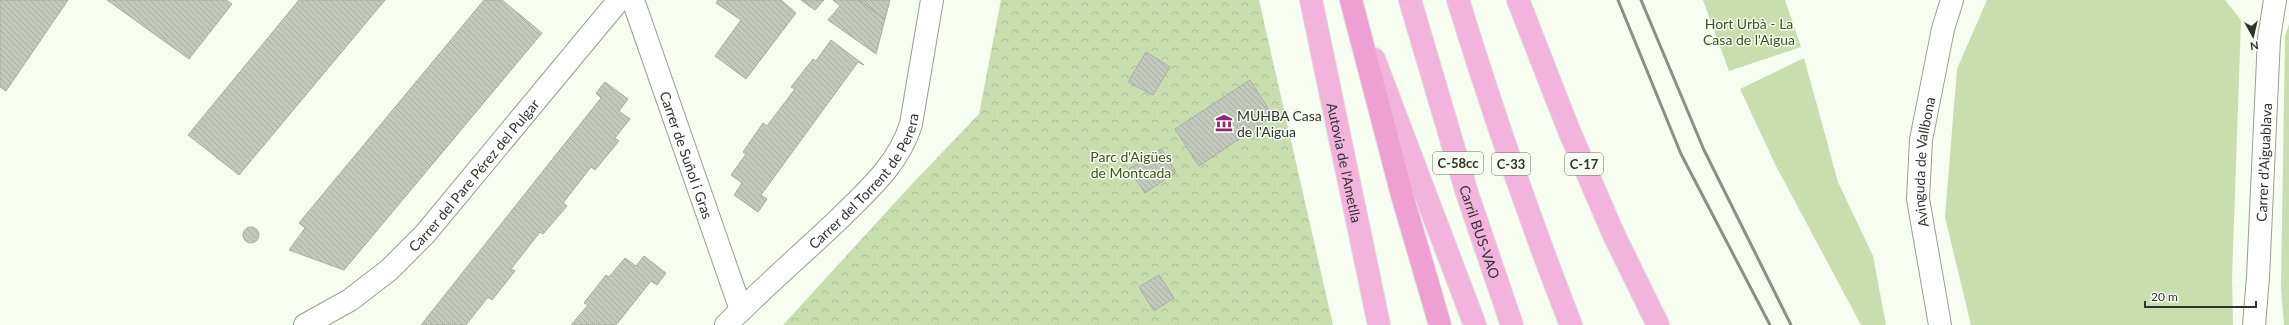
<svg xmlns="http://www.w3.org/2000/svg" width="2289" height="325" viewBox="0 0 2289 325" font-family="Lato,sans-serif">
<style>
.green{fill:#c9ddae}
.forest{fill:url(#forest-crowns)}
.building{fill:url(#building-back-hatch);stroke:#a9afa2}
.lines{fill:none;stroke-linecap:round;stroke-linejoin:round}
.minor-casing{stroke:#989e92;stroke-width:24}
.trunk-casing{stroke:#dededd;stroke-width:24}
.motorway-casing{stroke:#dededd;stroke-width:24}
.minor{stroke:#fff;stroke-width:22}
.trunk{stroke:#f2b3dc;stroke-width:22}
.motorway{stroke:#efa0d3;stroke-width:22}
.rail{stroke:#8b8f86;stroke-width:3}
.labels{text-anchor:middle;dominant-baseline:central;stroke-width:3;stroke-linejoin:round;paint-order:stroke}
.shield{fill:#f7fdf0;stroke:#6b6f68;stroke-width:1}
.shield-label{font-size:13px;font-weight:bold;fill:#2f322d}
.park-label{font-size:14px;fill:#3e521c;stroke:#f7fdf0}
.poi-label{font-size:14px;fill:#2f322d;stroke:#f7fdf0;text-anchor:start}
.street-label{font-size:14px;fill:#2f322d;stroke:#f7fdf0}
</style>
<defs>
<pattern id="forest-crowns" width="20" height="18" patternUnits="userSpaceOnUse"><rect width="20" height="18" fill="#c9ddae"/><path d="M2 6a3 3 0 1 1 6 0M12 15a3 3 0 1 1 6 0" fill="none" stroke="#adbe96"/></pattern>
<pattern id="building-back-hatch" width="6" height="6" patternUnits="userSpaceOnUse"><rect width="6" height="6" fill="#c4c9bd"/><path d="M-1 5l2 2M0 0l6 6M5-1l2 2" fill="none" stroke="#a9ada3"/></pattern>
</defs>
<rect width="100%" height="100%" fill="#f7fdf0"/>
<path class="green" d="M1703 0H1785L1801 47 1729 71Z
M1987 0H2225L2241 20 2232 279 2233 325H1971L1945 217 1957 69Z
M2289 24V325H2284L2281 288 2285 36Z
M1804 58 1838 182 1873 256 1886 325H1861L1776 166 1740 89Z"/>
<path class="forest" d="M1001 0H1259L1333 325H783L911 185 979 114Z"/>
<path class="building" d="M0 0H68L6 91 0 87Z
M107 0H226L232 4 189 59Z
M299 0H385L239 175 188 135Z
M484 0H502L542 33 344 270 289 250 305 228 299 223Z
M718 0H781L796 13 746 79 715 56 741 20 716 3Z
M801 0H824L815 10Z
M833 0H859L885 19 876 54 828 20 840 6Z
M859 0H890L885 19 877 14Z
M831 40 864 65 858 62 761 195 767 199 758 212 734 195 742 183 731 175 746 154 743 152 763 123 767 126 795 89 791 87 813 59 816 61Z
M1146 52 1170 67 1153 95 1128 82Z
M1250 80 1273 116 1199 166 1175 129Z
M605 82 628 99 619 111 630 119 615 138 619 141 595 170 591 167 563 203 567 206 543 234 540 232 511 269 515 271 492 300 488 297 466 325H421L601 98 596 93Z
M1161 149 1176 172 1145 193 1129 169Z
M243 235a8 8 0 1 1 16 0a8 8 0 1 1-16 0Z
M644 256 666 273 657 285 651 281 616 325H571L588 305 584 303 606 275 609 277 625 258 636 266Z
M1159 275 1174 298 1154 311 1139 287Z"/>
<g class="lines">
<g class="minor-casing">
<g id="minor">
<path id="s1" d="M633 0 741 310"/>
<path id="s2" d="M305 325 350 300 389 270 425 234 619 0"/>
<path id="s3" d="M726 325C762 289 801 255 838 220 867 191 899 164 911 124L932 0"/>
<path id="s4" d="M1940 325 1918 199 1921 140 1943 29 1952 0"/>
<path id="s5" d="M2254 325 2258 277 2269 38 2275 0"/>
</g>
</g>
<g class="trunk-casing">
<g id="trunk">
<path id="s6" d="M1311 0 1379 325"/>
<path id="s7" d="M1410 0 1467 193 1512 325"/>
<path d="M1458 0C1492 110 1529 218 1571 325"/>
<path d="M1518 0 1568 128 1613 233 1658 325"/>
<path d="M1374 59 1475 325"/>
</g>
</g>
<g class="motorway-casing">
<path id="motorway" d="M1351 0 1402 195 1440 325"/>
</g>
<use href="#minor" class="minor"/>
<use href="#trunk" class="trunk"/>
<use href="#motorway" class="motorway"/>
<path class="rail" d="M1618 0 1681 154 1770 325
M1641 0 1704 150 1791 325"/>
</g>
<defs>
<g id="museum-bare" transform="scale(1.38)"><path d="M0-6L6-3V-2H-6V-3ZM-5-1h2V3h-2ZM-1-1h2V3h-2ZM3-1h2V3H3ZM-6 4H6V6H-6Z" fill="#9b227b" stroke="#f7fdf0" stroke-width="2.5" paint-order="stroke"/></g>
</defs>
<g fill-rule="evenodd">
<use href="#museum-bare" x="1224" y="123"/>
</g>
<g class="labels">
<g class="shield">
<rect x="1433" y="152" width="50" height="22" rx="3"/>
<rect x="1492" y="153" width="38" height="22" rx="3"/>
<rect x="1565" y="153" width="38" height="22" rx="3"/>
</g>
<g class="shield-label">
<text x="1458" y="163">C-58cc</text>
<text x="1511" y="164">C-33</text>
<text x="1584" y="164">C-17</text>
</g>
<g class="park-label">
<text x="1749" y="23">Hort Urbà - La<tspan x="1749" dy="16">Casa de l'Aigua</tspan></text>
<text x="1131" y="156">Parc d'Aigües<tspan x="1131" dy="16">de Montcada</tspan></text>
</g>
<g class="poi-label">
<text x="1237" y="115">MUHBA Casa<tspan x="1237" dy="16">de l'Aigua</tspan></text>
</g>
<g class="street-label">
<text stroke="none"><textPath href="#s1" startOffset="164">Carrer de Suñol i Gras</textPath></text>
<text stroke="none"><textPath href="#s6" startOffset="166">Autovia de l'Ametlla</textPath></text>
<text stroke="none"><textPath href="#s4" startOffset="165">Avinguda de Vallbona</textPath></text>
<text stroke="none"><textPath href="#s5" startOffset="163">Carrer d'Aiguablava</textPath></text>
<text stroke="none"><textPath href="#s2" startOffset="228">Carrer del Pare Pérez del Pulgar</textPath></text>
<text stroke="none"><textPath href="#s3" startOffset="201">Carrer del Torrent de Perera</textPath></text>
<text stroke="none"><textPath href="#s7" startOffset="242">Carril BUS-VAO</textPath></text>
</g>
</g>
<g transform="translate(2253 36) rotate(172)" stroke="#f7fdf0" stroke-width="3" paint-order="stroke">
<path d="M0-3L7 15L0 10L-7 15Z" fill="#2f322d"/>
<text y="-6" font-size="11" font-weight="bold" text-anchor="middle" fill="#2f322d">N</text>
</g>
<path d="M2145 301v6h111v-6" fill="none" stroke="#2f322d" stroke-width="2"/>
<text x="2151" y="301" font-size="12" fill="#2f322d" stroke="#f7fdf0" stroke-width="3" paint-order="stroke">20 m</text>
</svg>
